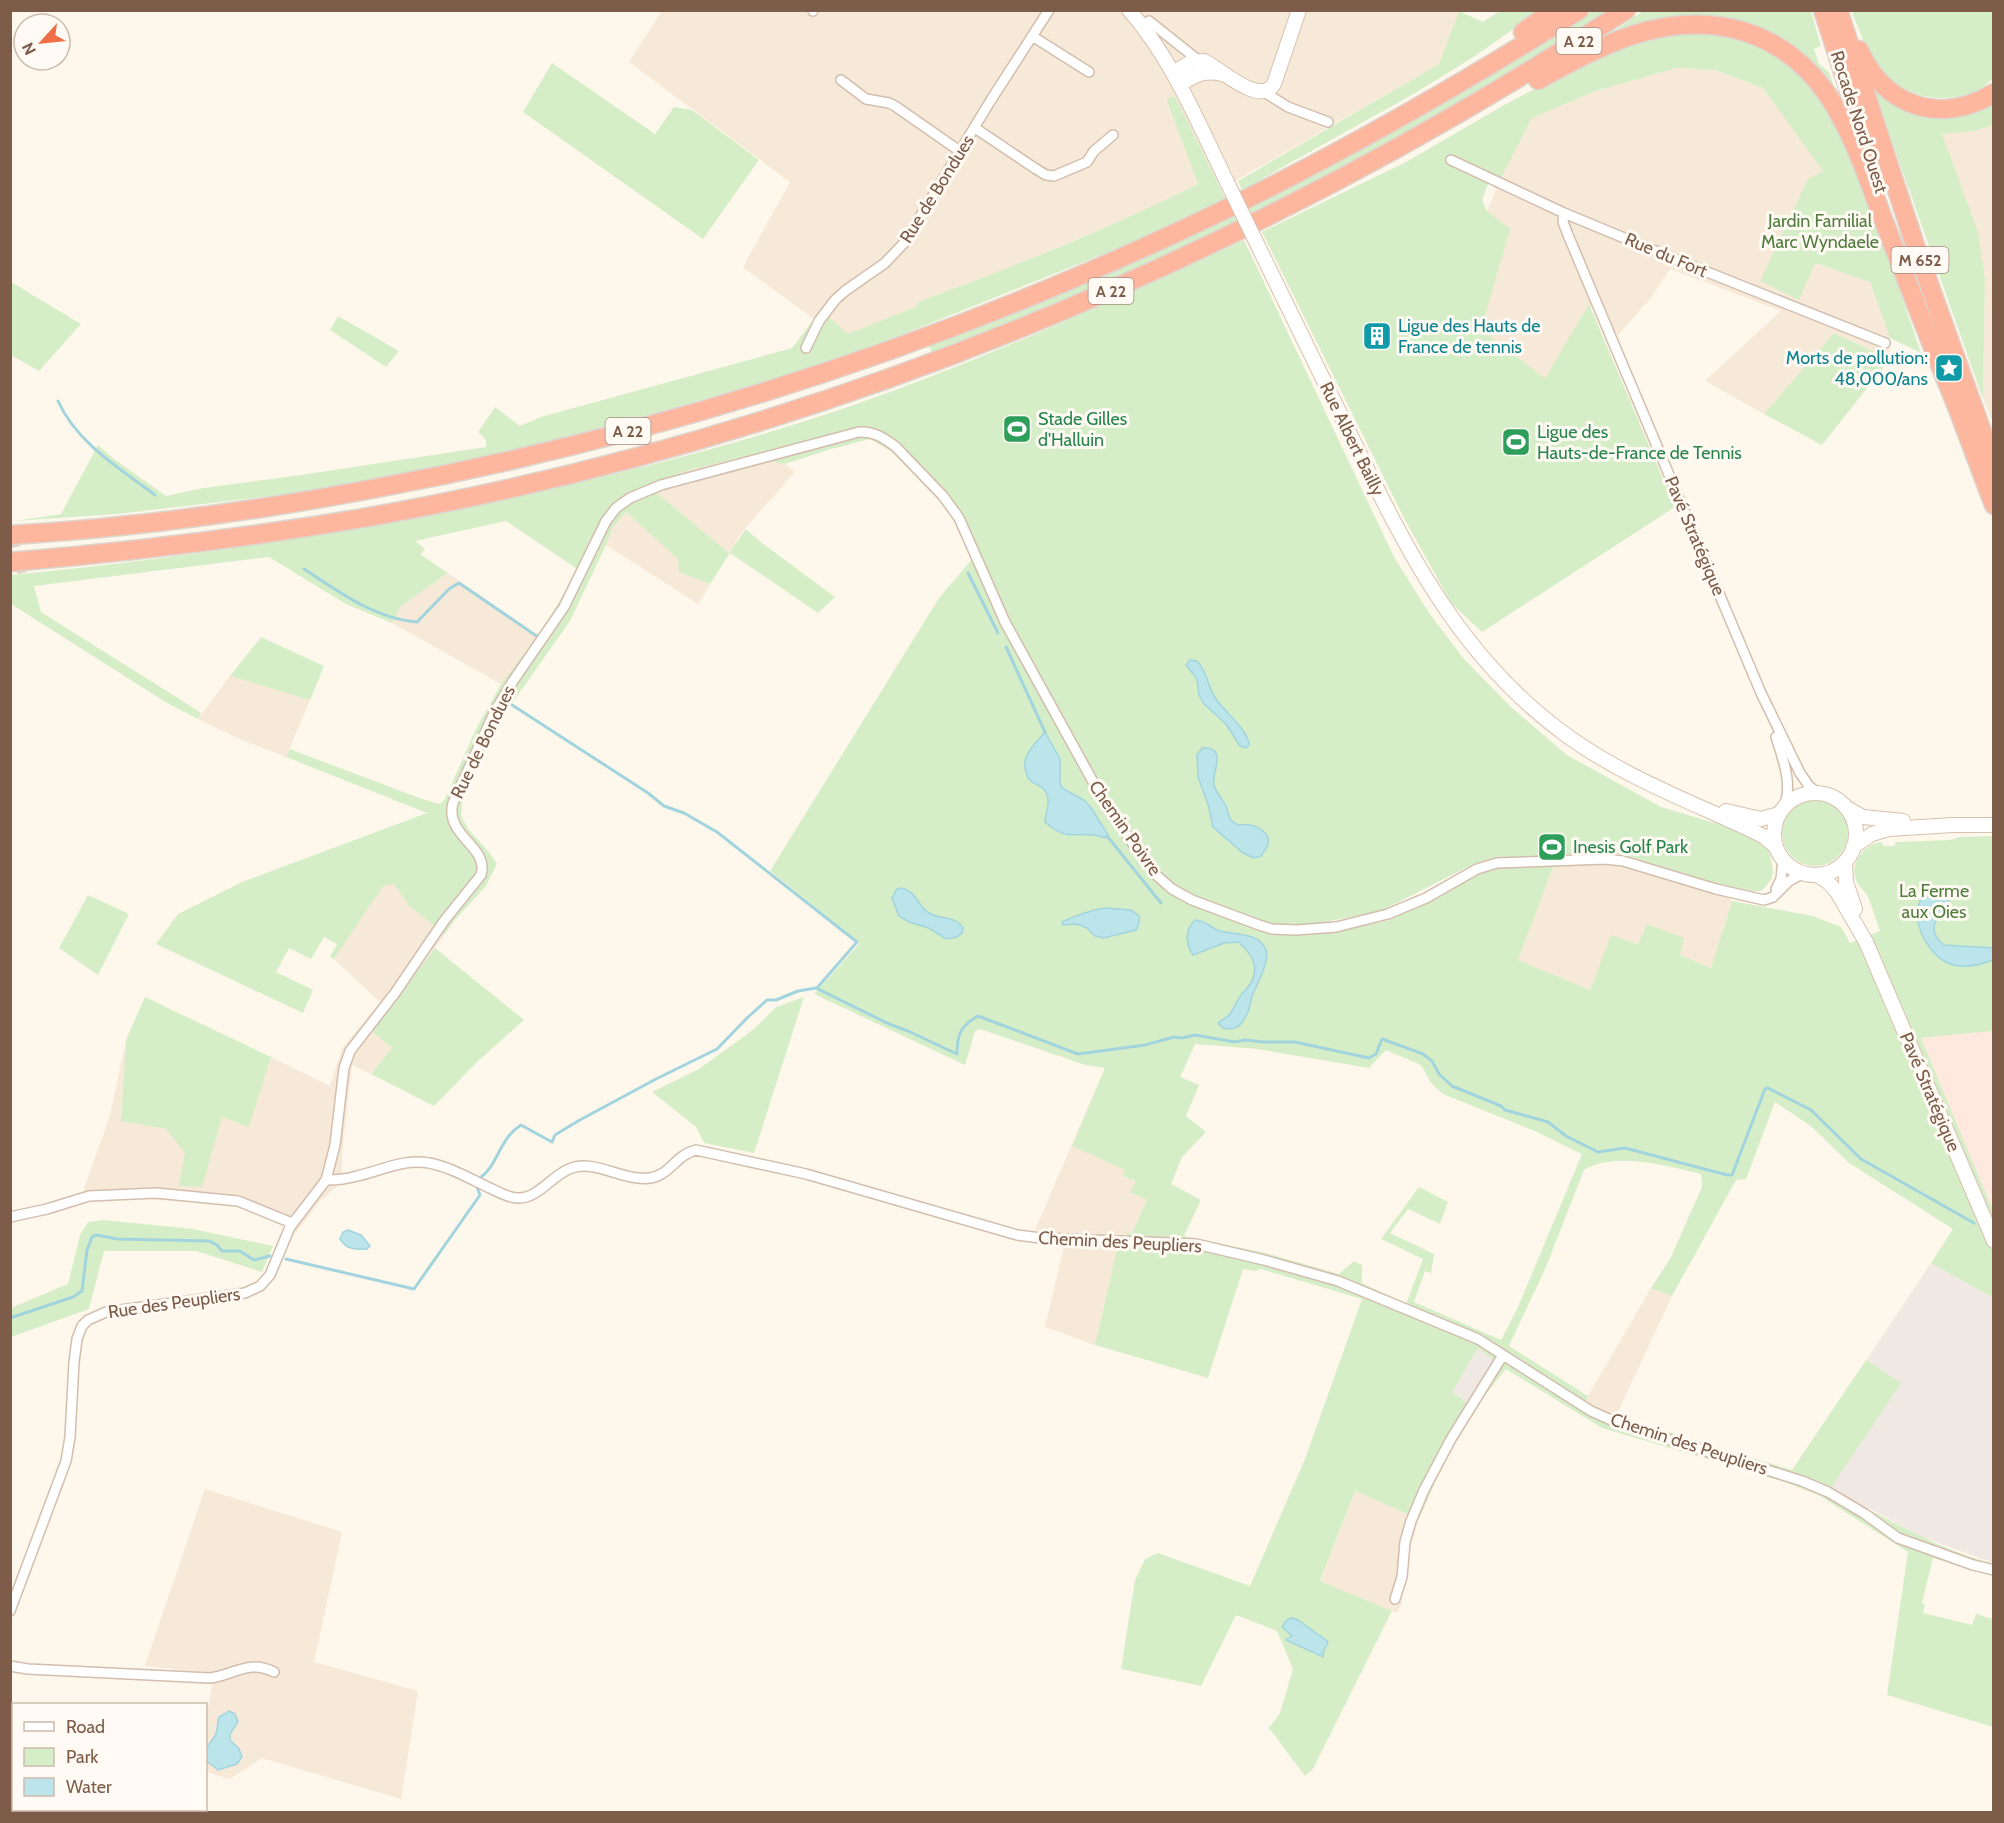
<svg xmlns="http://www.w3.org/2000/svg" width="2004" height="1823" viewBox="0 0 2004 1823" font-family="Cabin,sans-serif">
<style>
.residential{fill:#f7e9d8}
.commercial{fill:#ffe8de}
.industrial{fill:#f0e9e3}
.green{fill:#d6eec7;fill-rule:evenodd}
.water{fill:#bce4eb;stroke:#a2d4dd;stroke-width:1.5}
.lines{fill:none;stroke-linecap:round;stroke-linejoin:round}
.stream{stroke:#a2d4dd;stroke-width:3}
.street-tunnel{stroke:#ded0c3;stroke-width:9;stroke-dasharray:9 4.5;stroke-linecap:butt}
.street-casing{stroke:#d3beae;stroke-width:12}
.secondary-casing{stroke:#d8c1ae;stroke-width:16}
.highway-casing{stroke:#ddd5d0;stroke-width:21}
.street{stroke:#fff;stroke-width:9}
.secondary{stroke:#fff;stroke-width:14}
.highway{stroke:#fcb79e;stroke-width:18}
.secondary-bridge-casing{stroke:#d8c1ae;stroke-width:16;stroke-linecap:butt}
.secondary-bridge{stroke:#fff;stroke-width:14}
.labels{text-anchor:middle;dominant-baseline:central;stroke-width:6;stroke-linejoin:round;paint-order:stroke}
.shield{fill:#fffaf3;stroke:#a48b7d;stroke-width:1.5}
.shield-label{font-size:16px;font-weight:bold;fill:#7d5c4a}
.street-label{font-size:18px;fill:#7d5c4a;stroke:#fffaf3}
.park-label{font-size:18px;fill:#507d3e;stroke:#fffaf3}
.culture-label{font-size:18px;fill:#0d838f;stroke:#fffaf3;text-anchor:start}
.leisure-label{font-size:18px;fill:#27864d;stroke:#fffaf3;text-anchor:start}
</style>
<rect width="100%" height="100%" fill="#fef7eb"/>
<path class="residential" d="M662 11H1459L1439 64 1221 189 1175 96 1166 100 1198 184 1141 212 1006 269 920 301 915 307 848 335 829 317 814 319 743 267 790 182 629 62Z
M1677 68 1714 70 1763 88 1824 171 1815 263 1870 282 1890 338V359L1834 333 1764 414 1705 381 1781 311 1670 269 1650 299 1618 335 1589 305 1545 379 1480 330 1510 229 1487 211 1501 178 1532 118 1596 91Z
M1993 125V423L1983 399 1985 279 1942 133 1975 131Z
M772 449 776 463 785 464 795 472 741 533 729 553 646 485 686 471Z
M626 512 678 559 679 572 710 584 698 604 606 545 613 527Z
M448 573 538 635 501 684 392 623 401 606Z
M230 676 310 700 286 757 242 740 198 719Z
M1605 861 1641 868 1729 896 1732 901 1711 968 1680 955 1611 936 1590 990 1518 960 1554 865Z
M394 884 409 906 445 934 372 1031 392 1048 371 1074 352 1065 342 1154V1173L336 1187 319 1202 296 1233 237 1204 112 1197 89 1202 84 1188 110 1116 126 1040 121 1121 166 1129 185 1152 193 1106 249 1127 271 1057 330 1086 342 1049 380 1002 334 959 383 885Z
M1195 1044 1180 1077 1199 1085 1132 1233 1120 1236 1095 1345 1045 1327 1067 1234 1035 1230 1105 1068Z
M1651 1288 1672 1296 1616 1416 1584 1403Z
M205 1489 342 1532 314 1662 418 1691 401 1799 262 1758 230 1779 206 1772V1718L212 1687 210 1673 145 1666Z
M1355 1491 1419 1519 1411 1544 1401 1605 1397 1613 1320 1582Z"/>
<path class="commercial" d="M1993 1031V1211L1920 1037Z"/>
<path class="industrial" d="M1931 1263 1993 1298V1563L1917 1535 1886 1517 1793 1470Z
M1478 1348 1496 1361 1468 1404 1451 1392Z"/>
<path class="green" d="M1459 11 1483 22 1500 11H1539L1475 56 1417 92 1242 190 1238 181 1439 64Z
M1593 11H1611L1424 126 1190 250 933 356 928 343 957 333 1549 38Z
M1643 11H1811L1821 46 1814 49 1819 64 1829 72 1840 103C1832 92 1824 80 1816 70 1779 24 1722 9 1666 19 1645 23 1624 31 1604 38Z
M1852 11H1993V79C1986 84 1978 91 1970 94 1941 103 1909 97 1887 76 1872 63 1858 30 1852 11Z
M1695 33 1731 36 1766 47 1796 70 1821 97 1860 174 1921 353 1890 338 1870 282 1815 263 1799 300 1760 281 1808 179 1823 171 1763 88 1715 70 1677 68 1596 91 1532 118 1501 178 1492 173 1482 200 1487 211 1510 229 1481 330 1545 378 1589 304 1675 507 1482 632 1451 603 1404 518 1262 232 1406 162 1506 104 1563 74 1620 48 1659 37Z
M552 63 655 134 674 107 692 110 759 160 703 239 523 112Z
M1872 85 1886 99 1993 103V125L1975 131 1942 134 1978 232 1985 279 1983 399Z
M1175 96 1225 198 1136 241 896 337 821 365 662 411 548 442 435 468 287 494 118 514 15 521 61 514 98 445 114 459 166 496 203 488 294 476 486 447V440L478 432 495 407 520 426 541 417 792 348 814 319 829 317 848 334 915 307 920 301C1015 266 1108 229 1198 184L1166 99Z
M1244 240 1394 557 1429 613 1464 659 1513 709 1567 755 1661 807 1725 826 1760 843 1769 851 1773 870 1772 878 1767 885 1761 891H1752L1703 881 1622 854H1578L1492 858 1473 864 1381 911 1284 930 1282 935 1333 932 1387 921 1427 903 1484 870 1496 867 1554 865 1518 960 1590 990 1611 935 1638 944 1647 924 1684 938 1680 955 1711 968 1732 901 1813 916 1841 927 1850 943 1880 931C1876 919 1872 906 1867 895 1864 890 1858 886 1856 880 1849 863 1865 844 1881 842L1884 846H1894L1896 842 1951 840 1959 837 1993 836V1031L1921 1038 1993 1211V1298L1931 1263 1953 1229 1849 1163 1812 1127 1775 1102 1746 1179 1736 1180 1672 1296 1651 1288 1670 1259 1702 1187 1701 1174C1667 1166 1615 1151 1584 1170L1546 1267 1509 1346 1588 1396 1585 1403 1616 1416 1792 1470 1866 1360 1901 1383 1830 1489C1881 1514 1938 1551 1993 1563V1576L1933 1558 1922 1603 1925 1605 1923 1613 1972 1625 1976 1614 1993 1619V1727L1887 1695 1908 1552 1820 1496 1785 1482 1602 1428 1506 1369 1472 1411 1438 1476 1419 1519 1355 1491 1320 1581 1392 1611 1313 1769 1305 1776 1269 1728 1280 1713 1293 1669 1277 1631 1236 1615 1201 1686 1121 1669 1135 1580 1145 1559 1158 1553 1250 1586 1305 1459 1362 1299 1261 1269 1255 1271 1243 1269 1208 1378 1095 1345 1120 1236 1132 1233 1147 1200 1130 1192 1136 1181 1123 1176 1125 1170 1072 1146 1105 1068 1085 1065 980 1029 975 1031 965 1065 814 994 860 943 770 871 939 598 973 558 964 537 948 509 892 452 870 439 828 450 785 464 776 463 771 450 686 471 647 485 729 553 746 529 762 543 835 597 818 613 730 553 710 584 679 572 678 559 626 512 613 527 606 545 570 621 508 709 478 766 462 803 461 816 469 830 489 852 497 864 486 886 455 920 445 934 409 906 394 884 383 886 334 959 330 957 337 944 324 937 311 959 289 948 276 972 313 990 303 1013 156 944 178 914 242 882 427 813 286 757 290 749 422 799 440 804 445 799 475 731 501 684 538 635 559 602 577 569 506 521 415 541 425 549 421 555 448 573 401 606 392 623 346 604 269 557 34 586 41 612 181 700 201 713 198 719 167 703 11 604V575C191 558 369 530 546 490 647 467 747 441 845 408 981 361 1113 301 1244 240ZM1195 1044 1257 1049 1369 1068 1386 1050 1421 1065 1431 1083 1443 1094 1537 1132 1582 1154 1518 1307 1501 1340 1414 1302 1425 1271 1431 1273 1434 1254 1390 1233 1408 1209 1440 1224 1448 1202 1419 1187 1381 1239 1423 1259 1406 1304 1362 1283V1265L1354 1261 1339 1274 1266 1253 1184 1236 1201 1200 1171 1184 1182 1157 1206 1132 1186 1116 1199 1085 1180 1077ZM1478 1348 1495 1361 1468 1403 1452 1392Z
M11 282 81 324 39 371 11 355Z
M338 316 399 351 386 367 330 330Z
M1834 333 1890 359 1822 445 1764 414Z
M261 637 324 666 310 700 230 676Z
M1782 833a33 33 0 1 1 66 0a33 33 0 1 1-66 0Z
M88 895 129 914 98 975 59 948Z
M435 948 524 1020 478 1061 434 1106 371 1074 392 1048 371 1031Z
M145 997 271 1057 249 1127 222 1117 202 1187 179 1186 185 1153 166 1129 121 1121 126 1040Z
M804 997 754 1153 704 1143 696 1127 652 1092 699 1069 754 1029 776 1007Z
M103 1220 193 1229 273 1246 262 1272 196 1251H104L89 1309 11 1337V1308L68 1284 80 1235 88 1222Z"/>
<path class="water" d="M1190 660 1197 661C1208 672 1207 687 1216 699 1224 711 1249 731 1249 745L1246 748 1240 746 1226 724 1204 704 1199 695 1197 679 1186 665Z
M1045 732 1060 759V783L1062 788 1084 800 1092 809 1108 835 1105 838C1080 828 1070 845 1045 822 1045 812 1051 805 1047 795 1045 787 1040 787 1034 783 1029 781 1027 776 1026 772 1020 756 1036 743 1045 732Z
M1202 748C1229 746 1211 773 1214 785 1216 793 1222 798 1226 806 1228 810 1228 815 1230 819 1232 822 1235 823 1238 825 1251 824 1260 825 1268 837V845L1261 856 1254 858 1243 853 1213 827 1208 804 1198 777 1197 755Z
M901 888C917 891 917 906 929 913 940 920 955 915 963 928L962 933 957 937 946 939 929 928 909 922 899 916 892 898 897 889Z
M1927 893H1935L1946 895 1950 905C1936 917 1925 930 1944 945L1993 948V960C1980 965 1962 969 1948 963 1926 954 1904 910 1927 893Z
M1105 908 1131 910 1139 916V923L1136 930 1103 938 1095 936 1087 928 1077 924 1063 925 1062 922C1075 916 1091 910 1105 908Z
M1195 920C1205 920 1211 928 1220 931 1235 935 1259 932 1266 950 1270 962 1257 983 1253 994 1250 1001 1250 1010 1246 1016 1244 1020 1241 1025 1237 1027 1233 1030 1228 1029 1223 1028L1218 1023C1234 1013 1230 1013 1239 998 1242 993 1247 989 1251 983 1260 967 1251 952 1238 942L1224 943 1193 955C1185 943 1185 930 1195 920Z
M348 1230 361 1235 370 1246 367 1249C355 1250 346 1249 340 1239L343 1232Z
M1291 1618 1298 1620 1327 1641 1328 1643 1324 1649 1323 1657 1286 1640 1292 1636 1282 1627 1287 1620Z
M229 1711 235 1714 238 1722 230 1734V1740L239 1749 242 1757 237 1764 218 1770 207 1761C201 1743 213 1745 216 1733 218 1728 217 1722 219 1717Z"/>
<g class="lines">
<path class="stream" d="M58 401C77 443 119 468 155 495
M304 569C338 591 375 619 417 622L449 589 459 583 538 637
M968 573 998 633
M1006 647 1045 732
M509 703 648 793 664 806 684 813 717 832 857 942 817 988
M1107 836 1161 903
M480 1178C499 1164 498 1140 521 1125L552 1142 555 1135 578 1121 656 1079 717 1049 748 1017 767 1000H776L798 991 816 988 889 1024 908 1031 957 1054C957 1035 960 1026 978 1016L1078 1054 1145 1045 1174 1037 1182 1038 1195 1035 1235 1042 1246 1040 1263 1042H1295L1369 1058 1376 1054 1382 1039 1423 1054 1432 1061 1439 1074 1452 1086 1501 1106 1505 1110 1548 1122 1566 1136 1598 1152 1625 1148 1727 1175H1732L1765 1089 1768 1088 1811 1110 1861 1159 1974 1223
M286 1259 414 1289 480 1195 476 1185
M10 1318 73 1297 82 1291 87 1250 92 1237 97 1235 117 1239 209 1241 217 1245 222 1251H240L254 1260 270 1256"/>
<path class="street-tunnel" d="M11 525 22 573"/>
<g class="street-casing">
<path id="street" d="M813 11V10
M1149 21 1198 60
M1032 36 1089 72
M841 80 866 99 889 103 895 106 961 152
M1264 92 1288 107 1328 122
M975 128 1036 169 1046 175 1054 176 1087 162 1094 151 1113 135
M1451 160 1564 213 1682 262 1885 343
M1564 213 1563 222 1568 235 1761 693 1800 773 1809 786 1818 793
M806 348 819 321 835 300 845 291 885 263 904 243 991 100 1049 10
M1776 737C1783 759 1793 785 1784 807
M1776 889 1781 879 1783 859
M326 1180C336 1180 347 1179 357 1176 380 1171 405 1158 429 1163 451 1167 472 1180 492 1189 500 1193 509 1198 518 1198 537 1199 552 1176 569 1169 595 1158 623 1182 650 1178 669 1176 677 1154 696 1150L806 1174 1017 1235 1041 1238 1196 1244 1264 1260 1338 1281 1478 1339 1591 1411 1620 1424 1802 1481 1828 1492 1865 1514 1898 1538 1973 1565 1994 1570
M10 1217 47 1209 89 1196 156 1193 238 1201 292 1223
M1395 1599 1402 1577 1405 1542 1411 1521 1424 1490 1451 1439 1503 1355
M10 1611 66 1461 70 1437 74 1362 77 1339 82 1326 88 1320 106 1312 245 1293 260 1286 270 1275 290 1227 326 1180 335 1145 344 1068 350 1051 395 993 444 921 481 875C490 847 444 836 453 803L495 711 513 681 564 607 606 521 616 508 630 498 661 485 859 432C874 431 884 438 896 447L943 496 959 518 1005 622 1108 809 1155 874 1172 889 1192 900 1259 925 1272 929 1296 930 1336 927 1388 914 1426 898 1477 869 1497 863 1605 859 1623 861 1716 889 1764 900 1773 897 1789 881 1804 873
M10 1666 28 1669 210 1678C234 1675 249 1659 274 1672"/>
</g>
<g class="secondary-casing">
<path id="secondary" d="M1129 10C1173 60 1198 123 1227 182
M1173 73 1191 62 1204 61C1220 68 1259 107 1274 84L1299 10
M1179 85C1194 76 1204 69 1222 74
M1259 248C1290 311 1320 374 1351 436 1407 551 1459 657 1566 735 1622 776 1689 801 1751 830L1763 836 1776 847
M1774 834a41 41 0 1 1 82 0a41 41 0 1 1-82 0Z
M1847 808 1863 817 1903 821
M1726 811 1761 819 1779 814
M1853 847 1872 834 1888 829 1953 825H1994
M1845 862 1846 882 1855 909
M1817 875 1828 882 1837 892 1866 942 1994 1241"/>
</g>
<g class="highway-casing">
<path id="highway" d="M1823 10 1868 149
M1838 10 1915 245 1994 465
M1523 32 1554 10
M1859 50C1884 106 1940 126 1994 93
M1538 80C1569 63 1600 46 1633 35 1708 11 1781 28 1827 94 1853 133 1867 175 1883 219 1908 284 1933 349 1960 414
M1956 404 1994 505
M10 535C133 528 256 511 377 488 655 436 926 350 1182 230 1319 166 1451 91 1579 10
M10 562C129 552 246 538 363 518 816 438 1242 261 1626 10"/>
</g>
<use href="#street" class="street"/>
<use href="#secondary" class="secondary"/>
<use href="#highway" class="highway"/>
<g class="secondary-bridge-casing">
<path id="secondary-bridge" d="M1227 182 1259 248"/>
</g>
<use href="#secondary-bridge" class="secondary-bridge"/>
</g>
<defs>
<g id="building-square" transform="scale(1.5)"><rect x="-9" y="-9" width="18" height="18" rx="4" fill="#0f9aa8" stroke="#fffaf3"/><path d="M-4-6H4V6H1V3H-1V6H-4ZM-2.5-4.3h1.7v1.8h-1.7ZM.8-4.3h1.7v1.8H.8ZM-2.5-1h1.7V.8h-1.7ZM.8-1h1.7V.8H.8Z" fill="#fff"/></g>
<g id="sight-square" transform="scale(1.5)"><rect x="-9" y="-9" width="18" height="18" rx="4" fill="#0f9aa8" stroke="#fffaf3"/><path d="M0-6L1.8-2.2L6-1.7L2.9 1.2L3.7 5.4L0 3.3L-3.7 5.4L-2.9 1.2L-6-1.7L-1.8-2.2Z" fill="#fff"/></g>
<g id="stadium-square" transform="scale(1.5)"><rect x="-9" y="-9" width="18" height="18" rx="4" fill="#2e9e5b" stroke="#fffaf3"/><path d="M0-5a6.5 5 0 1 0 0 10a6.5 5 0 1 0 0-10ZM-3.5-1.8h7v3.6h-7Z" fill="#fff"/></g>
</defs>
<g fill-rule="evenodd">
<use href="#building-square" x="1377" y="336"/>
<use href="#sight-square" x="1949" y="368"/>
<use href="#stadium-square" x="1017" y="429"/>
<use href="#stadium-square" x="1516" y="442"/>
<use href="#stadium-square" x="1552" y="847"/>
</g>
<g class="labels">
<g class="shield">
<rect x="1556.5" y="28" width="45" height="26" rx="4.5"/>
<rect x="1891.5" y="247" width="57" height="26" rx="4.5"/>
<rect x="1088.5" y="278" width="45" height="26" rx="4.5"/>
<rect x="605.5" y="418" width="45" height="26" rx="4.5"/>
</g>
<g class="shield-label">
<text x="1579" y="41">A 22</text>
<text x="1920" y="260">M 652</text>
<text x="1111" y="291">A 22</text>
<text x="628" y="431">A 22</text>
</g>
<g class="street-label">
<text transform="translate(1859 122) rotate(72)">Rocade Nord Ouest</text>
<text transform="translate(937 189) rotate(-58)">Rue de Bondues</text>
<text transform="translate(1666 255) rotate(23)">Rue du Fort</text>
<text transform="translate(1352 439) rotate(64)">Rue Albert Bailly</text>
<text transform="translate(1695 536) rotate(67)">Pavé Stratégique</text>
<text transform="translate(483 742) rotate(-64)">Rue de Bondues</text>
<text transform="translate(1125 828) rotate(55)">Chemin Poivre</text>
<text transform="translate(1930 1092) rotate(67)">Pavé Stratégique</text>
<text transform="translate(1120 1242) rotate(3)">Chemin des Peupliers</text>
<text transform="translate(174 1303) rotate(-8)">Rue des Peupliers</text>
<text transform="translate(1689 1444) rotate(18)">Chemin des Peupliers</text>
</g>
<g class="park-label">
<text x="1820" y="221">Jardin Familial<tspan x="1820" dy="21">Marc Wyndaele</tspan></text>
<text x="1934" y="891">La Ferme<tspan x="1934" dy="21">aux Oies</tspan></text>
</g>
<g class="culture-label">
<text x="1398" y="326">Ligue des Hauts de<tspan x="1398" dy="21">France de tennis</tspan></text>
<text x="1928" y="358" text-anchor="end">Morts de pollution:<tspan x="1928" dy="21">48,000/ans</tspan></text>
</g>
<g class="leisure-label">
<text x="1038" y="419">Stade Gilles<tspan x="1038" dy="21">d'Halluin</tspan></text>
<text x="1537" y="432">Ligue des<tspan x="1537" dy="21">Hauts-de-France de Tennis</tspan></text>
<text x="1573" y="847">Inesis Golf Park</text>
</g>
</g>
<rect width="2004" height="1823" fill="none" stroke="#7d5c4a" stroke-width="24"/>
<rect x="12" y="1703" width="195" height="108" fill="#fffaf3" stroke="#cbbbaf" stroke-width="1.5"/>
<rect x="24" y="1722" width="30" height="9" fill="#ffffff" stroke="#cbbbaf" stroke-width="1.5"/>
<text x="66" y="1733" font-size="18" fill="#7d5c4a">Road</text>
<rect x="24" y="1748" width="30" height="18" fill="#d6eec7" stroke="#cbbbaf" stroke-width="1.5"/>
<text x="66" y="1763" font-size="18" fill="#7d5c4a">Park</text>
<rect x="24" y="1778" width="30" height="18" fill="#bce4eb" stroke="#cbbbaf" stroke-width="1.5"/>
<text x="66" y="1793" font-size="18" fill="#7d5c4a">Water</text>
<g transform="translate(42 42) rotate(243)"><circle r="28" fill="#fffaf3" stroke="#cbbbaf" stroke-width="1.5"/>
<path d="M0-4.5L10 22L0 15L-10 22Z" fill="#f06e47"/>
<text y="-9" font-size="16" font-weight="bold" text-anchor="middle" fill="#7d5c4a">N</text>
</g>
</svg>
